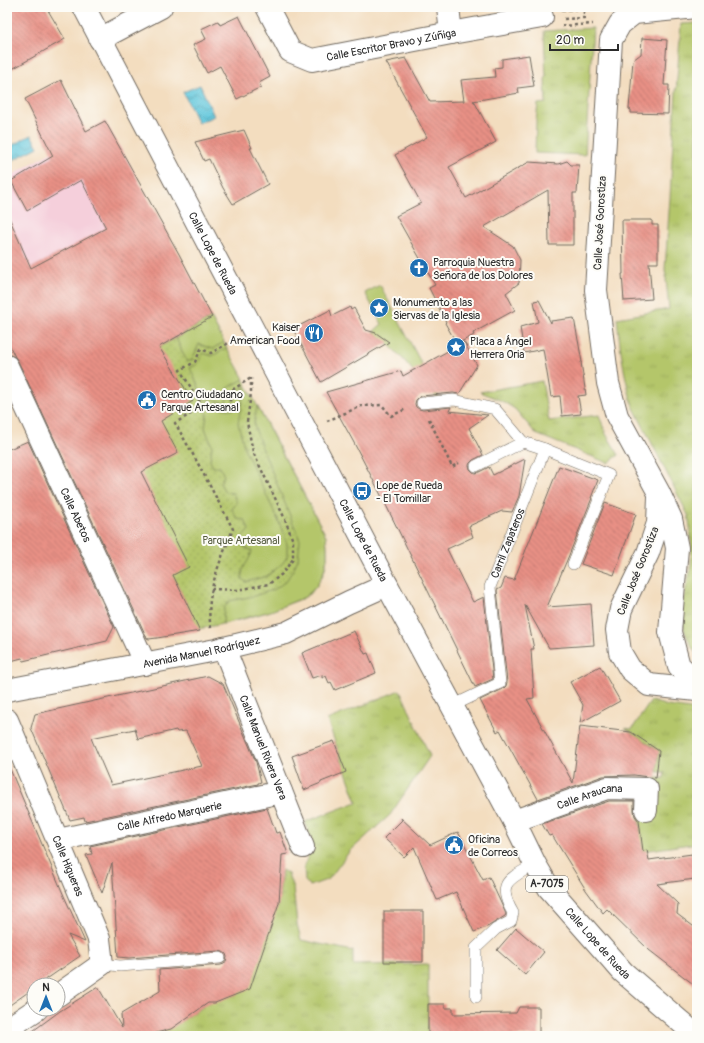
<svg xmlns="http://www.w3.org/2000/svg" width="704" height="1043" viewBox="0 0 704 1043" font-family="Pangolin,sans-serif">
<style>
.built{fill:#f5cfdb}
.grass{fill:url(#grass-tufts);stroke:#70784a}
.park{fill:url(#park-dots);stroke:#70784a}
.garden{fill:#b4c66a;stroke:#70784a}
.water{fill:url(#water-waves);stroke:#457883}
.building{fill:url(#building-back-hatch);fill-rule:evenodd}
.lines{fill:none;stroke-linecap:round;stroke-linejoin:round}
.service-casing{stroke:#71695f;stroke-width:12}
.minor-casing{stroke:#71695f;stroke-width:24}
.primary-casing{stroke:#71695f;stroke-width:24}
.path{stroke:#71695f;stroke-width:2.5;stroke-dasharray:3 3;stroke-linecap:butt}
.service{stroke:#fff;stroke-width:11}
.minor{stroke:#fff;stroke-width:22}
.primary{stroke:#fff;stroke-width:22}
.labels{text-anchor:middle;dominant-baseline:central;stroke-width:4;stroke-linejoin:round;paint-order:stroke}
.shield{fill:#fdfcf7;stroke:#6a6a68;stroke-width:1}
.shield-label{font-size:10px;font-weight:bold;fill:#2b2b2b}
.street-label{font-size:11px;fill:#2b2b2b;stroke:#fdfcf7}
.poi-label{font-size:11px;fill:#2b2b2b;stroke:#fdfcf7;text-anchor:start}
.park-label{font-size:11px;fill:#545a3e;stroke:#fdfcf7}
</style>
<defs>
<pattern id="grass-tufts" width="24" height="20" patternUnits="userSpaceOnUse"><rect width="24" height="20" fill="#b4c66a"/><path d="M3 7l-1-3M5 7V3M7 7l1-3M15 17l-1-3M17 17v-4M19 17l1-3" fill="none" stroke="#9baa5c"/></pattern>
<pattern id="park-dots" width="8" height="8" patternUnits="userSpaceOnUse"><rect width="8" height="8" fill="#b4c66a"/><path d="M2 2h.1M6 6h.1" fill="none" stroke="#9baa5c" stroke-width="1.8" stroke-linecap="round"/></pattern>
<pattern id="water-waves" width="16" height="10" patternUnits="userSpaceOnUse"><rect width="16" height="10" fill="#5fc6db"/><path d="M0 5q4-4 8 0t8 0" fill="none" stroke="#4fa1b2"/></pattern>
<pattern id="building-back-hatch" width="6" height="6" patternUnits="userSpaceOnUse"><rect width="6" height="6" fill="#e89085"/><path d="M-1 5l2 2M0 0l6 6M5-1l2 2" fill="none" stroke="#bc766d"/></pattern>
</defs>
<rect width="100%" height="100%" fill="#fdfcf7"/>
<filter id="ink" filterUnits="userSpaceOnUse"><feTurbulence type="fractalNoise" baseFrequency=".025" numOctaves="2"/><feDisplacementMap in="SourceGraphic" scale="8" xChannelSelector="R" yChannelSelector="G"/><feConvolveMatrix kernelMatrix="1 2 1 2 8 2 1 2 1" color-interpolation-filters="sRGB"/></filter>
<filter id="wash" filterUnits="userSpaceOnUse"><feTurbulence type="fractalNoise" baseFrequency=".012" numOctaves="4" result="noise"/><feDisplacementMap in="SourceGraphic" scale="16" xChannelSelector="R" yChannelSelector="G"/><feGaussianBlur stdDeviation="0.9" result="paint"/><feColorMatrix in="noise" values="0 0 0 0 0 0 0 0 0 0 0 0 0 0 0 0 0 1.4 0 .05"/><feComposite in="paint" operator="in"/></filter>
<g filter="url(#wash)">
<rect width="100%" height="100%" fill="#f3ddbf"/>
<path class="built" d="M105 121 127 159 212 317 176 338 85 386 29 269 31 267 7 215V178Z"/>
<path class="grass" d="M697 23V654C693 650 690 644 688 639 674 611 688 591 691 564 692 547 691 531 688 515L633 406C624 377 620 348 617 318L669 309 665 269 670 198 674 121 681 24Z
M593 28 585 155 535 153 536 121 538 104 546 103 545 79 546 78 544 31Z
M542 381 549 421 599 415 606 434 619 455 608 463 536 434 515 409 502 401 480 392Z
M400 690 430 756 390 815 349 852 329 879 310 886 305 881 304 868 312 843 305 822 357 802 327 720Z
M651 701 668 706 697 710V843L643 851 638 835 641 834 639 815 653 794 656 778H664L665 772H657L659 751 625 728 632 729Z
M282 870 288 874 293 888 297 924 301 940 353 951V965L428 964V1036H140L177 1024 203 1007 204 1003H210V999L278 907Z"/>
<path class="park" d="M211 318 326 536C328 554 328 571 316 586 314 590 309 595 305 597 300 600 293 602 288 604 259 616 229 623 198 629L85 386 176 338Z"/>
<path class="garden" d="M380 285 439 397H436L402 358 382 338 373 332 382 324 365 293Z
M211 318 224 342 212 349 199 344 192 360 187 362 176 338Z
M227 348 244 379 228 388 226 403 214 400 213 398 205 401 190 368 198 364 203 353 212 356Z
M245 386 238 423 245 450 279 522 287 544V557L282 564 267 576 246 582 242 579C241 566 249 563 252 551L244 547 242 538 249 530 245 520 237 519 232 509 237 503 233 493 225 492 220 483 224 476 220 467H213L210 461 212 446 205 428 208 408 211 406 233 410 234 393Z
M257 406 326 536 327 547V559L323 574 316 587 305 597 271 611 223 624 224 608 229 601 254 596 275 589 286 581 293 570 298 559 300 540 261 445 254 425Z"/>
<path class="water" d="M200 85 214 116 198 123 183 92Z
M31 135 38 147 11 161 7 154V148Z"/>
<g id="blocks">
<path class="building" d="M7 7H46L65 39 7 72Z
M239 16 270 77 259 83 261 87 237 99 220 66 207 73 193 45 206 39 201 29 218 21 220 25Z
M642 38 667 40 664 85H669L668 114 631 113V110L629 109 633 60 641 54Z
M529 55 534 86 518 88 519 93 473 101H474L496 142 449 167 466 198 529 162 558 164 567 161 571 165H579L577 193H573V245H549L548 190 484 227 513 246 520 260 519 283 506 293 515 310 473 333 474 335 457 344 445 323 446 322 429 288 435 285 396 216 421 203 395 155 427 137 386 62 406 58 430 102 464 101 461 80 495 77 494 68 502 67V59Z
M61 80 86 131 105 121 179 254 212 317 159 347 193 401 161 421 178 453 141 472 189 567 173 575 200 631 157 638 149 639 147 638 18 361 15 357 7 340V213L31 268 106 228 81 180 27 211 11 181 53 156 25 99Z
M244 130 252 148H250L268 184 233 204 223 188 209 159 204 161 195 142Z
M622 220H652V225H658V263H649L652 299 624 301 622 274H623Z
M539 300 551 323V321L574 318 582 362H581L586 395 578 396 581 414 562 416 560 396 551 397 543 349 524 353 520 327 538 322 534 301Z
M350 307 351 310 354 308 366 330 376 333 389 342 321 382 293 329 330 310 332 316Z
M464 342 477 365 459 394 453 393 421 396 418 398 416 400 415 404 416 407 419 409 423 410 451 407 449 411 488 415 469 428 483 455 473 460 470 463 469 465 470 469 473 472 475 473 479 472 489 467 493 475 525 459 519 496 512 512 502 511 469 526 473 537 447 549 473 602 484 597 493 679 475 687 384 501 353 441 326 392 401 371 403 376Z
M28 441 114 627 107 641 23 661 22 658 7 662V450Z
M559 466 598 480 591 498H592L567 560 547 607 591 604 594 645 549 648 525 605 534 649H531L534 698 527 699 573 783 580 726 631 732 659 751 656 778 634 775 603 776 538 799 500 730 497 732 480 700 503 689 506 686 507 682 497 590 501 588 505 578 514 580Z
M605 503 636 514 614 575 581 564Z
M354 631 365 654 368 653 376 673 335 690 331 682 329 683 326 676 322 678V675L312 678 302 653Z
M600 666 620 701 580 723 583 705 570 682Z
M208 676 223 684 256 762 261 782 258 783V784L85 821 84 817 70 820 31 728 35 714ZM135 729 138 739 176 730 177 732 186 731 202 766 111 785 91 738Z
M334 741 346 772 321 782V783L304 790 292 756Z
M7 762 64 896 85 942 68 935 80 956 38 985H34V988L7 1007Z
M609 801H634V810L635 816 639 821 643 851 647 850 649 860 692 854 695 879 657 884 678 904 677 914 697 929V987L649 950 607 909 603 913 586 890 552 835 549 836 542 824Z
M267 808 276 833 280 832 288 854 282 855 279 903 250 989 215 1003H208L171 1029 145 1036H26L60 1011 98 987 122 1028 121 1014 160 991 159 970 221 965 224 964 226 961 227 957 226 954 223 952 219 951 129 958 118 957 112 863 102 893 86 855 92 854 90 846Z
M401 818 430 845 458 832 483 880 489 877 506 914 505 916 489 926 474 932 456 892 437 900 414 847 404 857 384 838 402 820Z
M384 911H423V962H384Z
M516 928 544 952 525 975 497 950Z
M428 1004H445V1008H453V1014L516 1013 519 1007H539V1036H428Z"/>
</g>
</g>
<g filter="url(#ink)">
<use href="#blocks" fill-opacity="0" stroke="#71695f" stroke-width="1"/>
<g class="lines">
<g class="service-casing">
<g id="service">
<path d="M422 403 454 400 495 409 523 442 545 449 609 475 573 564"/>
<path d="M476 466 523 442"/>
<path id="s1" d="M452 706 500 683 490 587 545 449"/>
<path d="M102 964 120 966 220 958"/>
<path d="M476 997V948L496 929 511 921 513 913C495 882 510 879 535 864"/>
</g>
</g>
<g class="minor-casing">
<g id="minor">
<path id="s2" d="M267 7 290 51 312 60 451 33 542 17"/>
<path d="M448 7 451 33"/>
<path d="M697 7 634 13 620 24 611 40 596 290 608 383 617 416 659 493 671 519 677 548 670 632 679 666 697 681"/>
<path d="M100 39 161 7"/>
<path id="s3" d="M7 366 145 664"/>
<path d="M659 497 658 523 648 553 621 609 617 630 620 652 630 669 649 685 697 690"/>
<path id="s4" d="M224 648 303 847"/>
<path id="s5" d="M7 690 216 650 286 633 349 602 387 585"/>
<path id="s6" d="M7 720 99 939 102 964 58 995"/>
<path id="s7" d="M514 821 607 788 647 789 646 810"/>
<path id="s8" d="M58 840 281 792"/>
<path d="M7 1029 37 1009"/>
</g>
</g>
<g class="primary-casing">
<g id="primary">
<path id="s9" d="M84 7 387 585 514 821 535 864 549 888 623 972 689 1029 697 1033"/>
</g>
</g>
<path class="path" d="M562 10 584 9V18L564 19
M562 26 593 24
M203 407 180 370 195 362 201 349 211 353 232 341
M429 419 452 467 459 463
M327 421 361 406 382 405 391 416 406 409
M211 589 237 590 269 584 282 574 293 559V541L285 519 253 452 247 422 251 393V378
M211 628C204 594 221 560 233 529L195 458 175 423 206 405 213 403 229 406 232 390 251 378"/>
<use href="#service" class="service"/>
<use href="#minor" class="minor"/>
<use href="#primary" class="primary"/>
</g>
</g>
<defs>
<g id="church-disc" transform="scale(1)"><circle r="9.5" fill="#1f6fb2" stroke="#fdfcf7"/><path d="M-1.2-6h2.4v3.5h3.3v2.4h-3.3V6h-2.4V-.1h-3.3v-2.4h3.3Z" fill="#fff"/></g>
<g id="sight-disc" transform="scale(1)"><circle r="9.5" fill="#1f6fb2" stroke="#fdfcf7"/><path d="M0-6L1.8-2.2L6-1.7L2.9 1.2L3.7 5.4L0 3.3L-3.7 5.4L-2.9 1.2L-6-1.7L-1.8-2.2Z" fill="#fff"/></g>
<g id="restaurant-disc" transform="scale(1)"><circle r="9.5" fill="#1f6fb2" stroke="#fdfcf7"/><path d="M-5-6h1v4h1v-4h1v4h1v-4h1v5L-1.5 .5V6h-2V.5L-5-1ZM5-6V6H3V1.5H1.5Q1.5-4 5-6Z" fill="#fff"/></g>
<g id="civic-disc" transform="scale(1)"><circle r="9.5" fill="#1f6fb2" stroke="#fdfcf7"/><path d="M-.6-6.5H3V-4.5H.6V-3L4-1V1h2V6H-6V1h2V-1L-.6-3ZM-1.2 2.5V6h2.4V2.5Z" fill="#fff"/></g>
<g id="bus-disc" transform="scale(1)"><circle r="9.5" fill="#1f6fb2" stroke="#fdfcf7"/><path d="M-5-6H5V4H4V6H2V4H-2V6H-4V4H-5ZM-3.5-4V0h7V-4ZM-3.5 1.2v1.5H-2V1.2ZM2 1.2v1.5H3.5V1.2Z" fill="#fff"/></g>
</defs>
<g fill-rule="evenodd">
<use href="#church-disc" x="419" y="268"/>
<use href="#sight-disc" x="379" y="308"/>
<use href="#restaurant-disc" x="314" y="333"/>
<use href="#sight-disc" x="456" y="347"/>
<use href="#civic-disc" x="147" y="400"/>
<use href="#bus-disc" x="362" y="491"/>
<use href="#civic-disc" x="454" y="845"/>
</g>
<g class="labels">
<rect class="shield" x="526" y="876" width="42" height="16" rx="3"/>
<g class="shield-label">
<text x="547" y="884">A-7075</text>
</g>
<g class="street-label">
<text stroke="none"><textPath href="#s2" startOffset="154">Calle Escritor Bravo y Zúñiga</textPath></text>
<text transform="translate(600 223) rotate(-87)">Calle José Gorostiza</text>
<text stroke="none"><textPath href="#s9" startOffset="278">Calle Lope de Rueda</textPath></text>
<text stroke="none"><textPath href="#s3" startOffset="164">Calle Abetos</textPath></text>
<text stroke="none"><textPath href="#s9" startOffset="602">Calle Lope de Rueda</textPath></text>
<text stroke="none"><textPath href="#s1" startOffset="197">Carril Zapateros</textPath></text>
<text transform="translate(638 571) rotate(-68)">Calle José Gorostiza</text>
<text stroke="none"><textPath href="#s5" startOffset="198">Avenida Manuel Rodríguez</textPath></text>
<text stroke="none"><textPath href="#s4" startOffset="107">Calle Manuel Rivera Vera</textPath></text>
<text stroke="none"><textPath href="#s7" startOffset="80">Calle Araucana</textPath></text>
<text stroke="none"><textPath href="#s8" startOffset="114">Calle Alfredo Marquerie</textPath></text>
<text stroke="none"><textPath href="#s6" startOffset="158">Calle Higueras</textPath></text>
<text stroke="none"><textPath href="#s9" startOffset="1070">Calle Lope de Rueda</textPath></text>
</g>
<g class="poi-label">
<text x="433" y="262">Parroquia Nuestra<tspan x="433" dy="13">Señora de los Dolores</tspan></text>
<text x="393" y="302">Monumento a las<tspan x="393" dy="13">Siervas de la Iglesia</tspan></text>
<text x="300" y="327" text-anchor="end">Kaiser<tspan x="300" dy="13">American Food</tspan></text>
<text x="470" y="341">Placa a Ángel<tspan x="470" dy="13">Herrera Oria</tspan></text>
<text x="161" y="394">Centro Ciudadano<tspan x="161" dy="13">Parque Artesanal</tspan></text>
<text x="376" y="485">Lope de Rueda<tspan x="376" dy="13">- El Tomillar</tspan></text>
<text x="468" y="839">Oficina<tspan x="468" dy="13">de Correos</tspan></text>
</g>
<g class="park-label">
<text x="241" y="540">Parque Artesanal</text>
</g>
</g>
<rect width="704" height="1043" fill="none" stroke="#fdfcf7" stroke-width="24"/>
<g transform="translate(46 997)"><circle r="19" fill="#fdfcf7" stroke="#a9a8a5"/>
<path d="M0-3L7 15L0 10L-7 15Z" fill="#1f6fb2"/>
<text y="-6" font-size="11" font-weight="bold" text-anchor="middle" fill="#2b2b2b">N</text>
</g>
<path d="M550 44v6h68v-6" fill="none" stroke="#2b2b2b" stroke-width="2"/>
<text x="556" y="44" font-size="12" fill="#2b2b2b" stroke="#fdfcf7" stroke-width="3" paint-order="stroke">20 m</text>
</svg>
